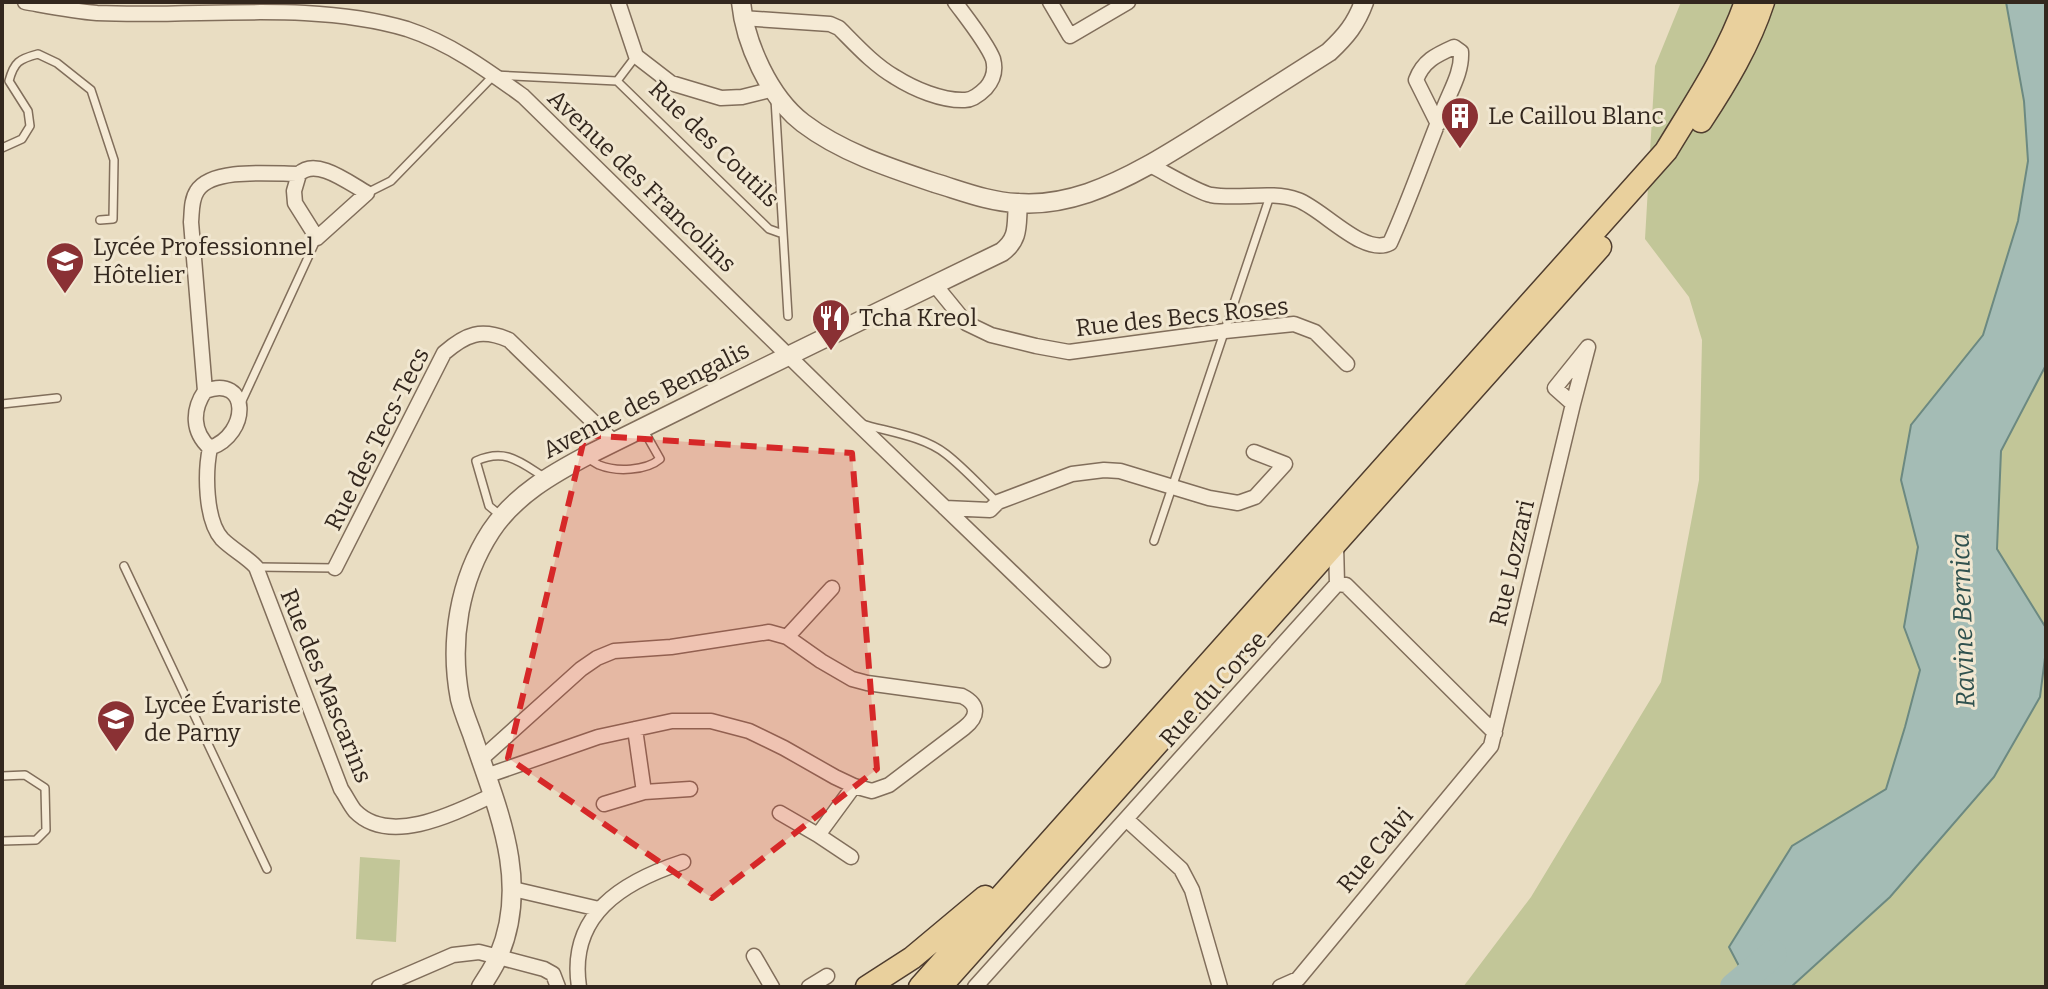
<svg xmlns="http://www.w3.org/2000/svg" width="2048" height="989" viewBox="0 0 2048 989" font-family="Bitter,serif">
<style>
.green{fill:#c2c698}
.water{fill:#a4bcb5;stroke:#6c8981;stroke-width:2}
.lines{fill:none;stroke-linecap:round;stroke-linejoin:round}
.river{stroke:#a4bcb5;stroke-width:28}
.service-casing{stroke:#816e5b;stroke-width:10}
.minor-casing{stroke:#816e5b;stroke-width:17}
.tertiary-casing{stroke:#816e5b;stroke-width:21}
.primary-casing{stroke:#4f3d2f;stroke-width:25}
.service{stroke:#f5ead5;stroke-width:7}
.minor{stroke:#f5ead5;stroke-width:14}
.tertiary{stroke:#f5ead5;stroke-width:18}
.primary{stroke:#e9d09d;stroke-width:22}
.marked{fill:#d62828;fill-opacity:0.2;stroke:#d62828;stroke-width:6;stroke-dasharray:16 10;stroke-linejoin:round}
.labels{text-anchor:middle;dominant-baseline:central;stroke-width:6;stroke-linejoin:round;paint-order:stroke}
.poi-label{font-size:24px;fill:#33271e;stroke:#f1e7d1;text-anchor:start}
.street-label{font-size:24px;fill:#33271e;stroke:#f1e7d1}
.water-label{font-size:26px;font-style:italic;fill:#2f514e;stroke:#f1e7d1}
</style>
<rect width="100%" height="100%" fill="#e9ddc2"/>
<path class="green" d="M1681 2H2046V987H1463L1531 897 1661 682 1699 480 1702 340 1689 297 1645 239 1655 66Z
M360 857 400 860 396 942 356 939Z"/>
<path class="water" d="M2006 2H2046V365L2001 451 1997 549 2046 628V650L2040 697 1994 777 1890 897 1791 987H1750L1729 947 1792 846 1886 789 1905 727 1920 670 1904 627 1918 547 1901 480 1911 425 1983 335 2018 221 2028 161 2024 101Z"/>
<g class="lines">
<path class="river" d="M1734 987 1773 954"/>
<g class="service-casing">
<path id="service" d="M617 81 769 229 783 234
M617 81 636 56
M775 99 788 316
M2 148 22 139 30 126 28 111 9 81C14 62 19 59 38 54L57 63 91 90 114 160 113 219 100 220
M367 193 391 181 494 75 617 81
M241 403 317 238
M2 404 57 398
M862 424C889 432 923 436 946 454 964 468 980 486 997 502
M587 458C591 460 595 463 599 465 616 472 646 471 660 459L643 429
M500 515 489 506 476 461C505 448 519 461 544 477
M1154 541 1270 196
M124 566 267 869
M257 567 335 568
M2 776 25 775 45 788 46 830 36 840 2 841"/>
</g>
<g class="minor-casing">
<path id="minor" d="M25 2C48 6 73 11 97 13 200 18 308 0 407 29 450 43 487 70 523 96L856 422 1103 660
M618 2 636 56 671 83 721 98 742 97 774 89
M1050 2 1070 36 1128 2
M742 18 830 24 839 28C856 45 874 65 895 77 914 89 942 101 965 100 973 100 980 94 986 88 993 80 996 70 993 59 987 43 966 17 955 2
M1150 165C1164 172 1197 192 1211 195 1240 200 1270 190 1298 200 1323 209 1364 257 1390 243 1410 199 1425 154 1443 110 1450 91 1462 73 1461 52L1454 47C1436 55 1423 61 1416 80L1438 124
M299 174 294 191 295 203 317 238 367 193C349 183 316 157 299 174 273 174 212 167 197 191 191 200 192 212 191 222L205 391C192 410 192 432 210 448 205 472 205 520 222 539 233 550 246 556 256 567L341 789C346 796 350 805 355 811 390 847 457 812 493 795
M935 285 966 323 991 335 1036 346 1069 352 1225 331 1294 324 1315 332 1347 364
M205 391C250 374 250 434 210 448
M945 508 990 510 998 502 1072 474 1104 470 1120 471 1209 498 1238 503 1255 497 1285 464 1254 452
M1336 544 1337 584
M335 568 444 353C466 334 481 328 509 340L614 442
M787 637 832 588
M635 729 644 792 690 789
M480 760 581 669 597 658 614 651 671 647 769 632 787 637 821 661 852 679 867 683 962 696C980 705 978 717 964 728L889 785 872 791 854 786 835 777 784 748 749 731 711 721H672L598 737 486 776
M604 804 644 792
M780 813 818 835
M1126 819 1181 869 1192 890 1220 987
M851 857 818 835 854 786
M513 889 599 909
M754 956 772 987
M379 987 453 955 479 952 544 969 553 974 558 987
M579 987C568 915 622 882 683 862
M809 987 827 976
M975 987 1337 584 1346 585 1495 733
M1280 987 1298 979 1491 746 1573 404 1588 347 1555 388 1573 404"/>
</g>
<g class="tertiary-casing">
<path id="tertiary" d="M741 2C745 43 769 97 803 123 841 152 890 168 935 183 962 191 989 202 1017 203 1040 205 1067 200 1088 193 1134 177 1176 149 1216 124 1254 100 1291 76 1329 52 1346 36 1356 24 1364 2
M481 987C487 977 495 966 499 955 531 880 496 806 472 734 468 723 463 711 460 699 449 642 459 580 491 531 515 495 552 474 590 454 624 437 658 420 693 403 795 352 899 302 1002 252 1020 238 1016 225 1018 203"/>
</g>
<g class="primary-casing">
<path id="primary" d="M1701 121C1726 83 1749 45 1763 2
M867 987 912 958 985 897
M920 987 1666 151C1695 103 1727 56 1746 2
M940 987 1600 247"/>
</g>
<use href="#service" class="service"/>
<use href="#minor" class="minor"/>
<use href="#tertiary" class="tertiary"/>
<use href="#primary" class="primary"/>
</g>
<path class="marked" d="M585 435 852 453 877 769 712 898 508 758Z"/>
<defs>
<g id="building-pin" transform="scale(2)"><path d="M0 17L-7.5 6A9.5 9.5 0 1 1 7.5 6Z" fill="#8a3134" stroke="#f1e7d1"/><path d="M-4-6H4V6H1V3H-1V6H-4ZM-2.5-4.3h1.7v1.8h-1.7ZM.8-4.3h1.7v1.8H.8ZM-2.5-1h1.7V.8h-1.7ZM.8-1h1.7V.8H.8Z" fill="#fff"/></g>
<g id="school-pin" transform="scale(2)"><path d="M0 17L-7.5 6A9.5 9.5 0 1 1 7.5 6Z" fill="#8a3134" stroke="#f1e7d1"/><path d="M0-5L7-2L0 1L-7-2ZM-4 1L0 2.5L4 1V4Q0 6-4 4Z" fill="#fff"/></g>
<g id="restaurant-pin" transform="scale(2)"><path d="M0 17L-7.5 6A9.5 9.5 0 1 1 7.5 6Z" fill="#8a3134" stroke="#f1e7d1"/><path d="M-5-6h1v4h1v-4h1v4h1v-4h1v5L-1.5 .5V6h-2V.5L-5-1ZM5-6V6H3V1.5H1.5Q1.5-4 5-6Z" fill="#fff"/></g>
</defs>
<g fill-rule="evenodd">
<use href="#building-pin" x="1460" y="116"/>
<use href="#school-pin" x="65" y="261"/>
<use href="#restaurant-pin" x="831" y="318"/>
<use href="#school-pin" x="116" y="719"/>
</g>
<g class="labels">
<g class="poi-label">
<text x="1488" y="116">Le Caillou Blanc</text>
<text x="93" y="247">Lycée Professionnel<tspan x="93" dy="28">Hôtelier</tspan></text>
<text x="859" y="318">Tcha Kreol</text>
<text x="144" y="705">Lycée Évariste<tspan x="144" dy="28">de Parny</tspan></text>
</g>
<g class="street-label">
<text transform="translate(714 144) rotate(44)">Rue des Coutils</text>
<text transform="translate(642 181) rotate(44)">Avenue des Francolins</text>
<text transform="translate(1182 317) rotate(-6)">Rue des Becs Roses</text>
<text transform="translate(646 400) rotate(-27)">Avenue des Bengalis</text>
<text transform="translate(377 439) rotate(-63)">Rue des Tecs-Tecs</text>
<text transform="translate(1512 563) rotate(-77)">Rue Lozzari</text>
<text transform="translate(326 686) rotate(68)">Rue des Mascarins</text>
<text transform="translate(1213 689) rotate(-48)">Rue du Corse</text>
<text transform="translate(1375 850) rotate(-50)">Rue Calvi</text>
</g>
<g class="water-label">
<text transform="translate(1963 620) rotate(-92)">Ravine Bernica</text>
</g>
</g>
<rect width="2048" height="989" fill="none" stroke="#33271e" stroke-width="8"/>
</svg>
